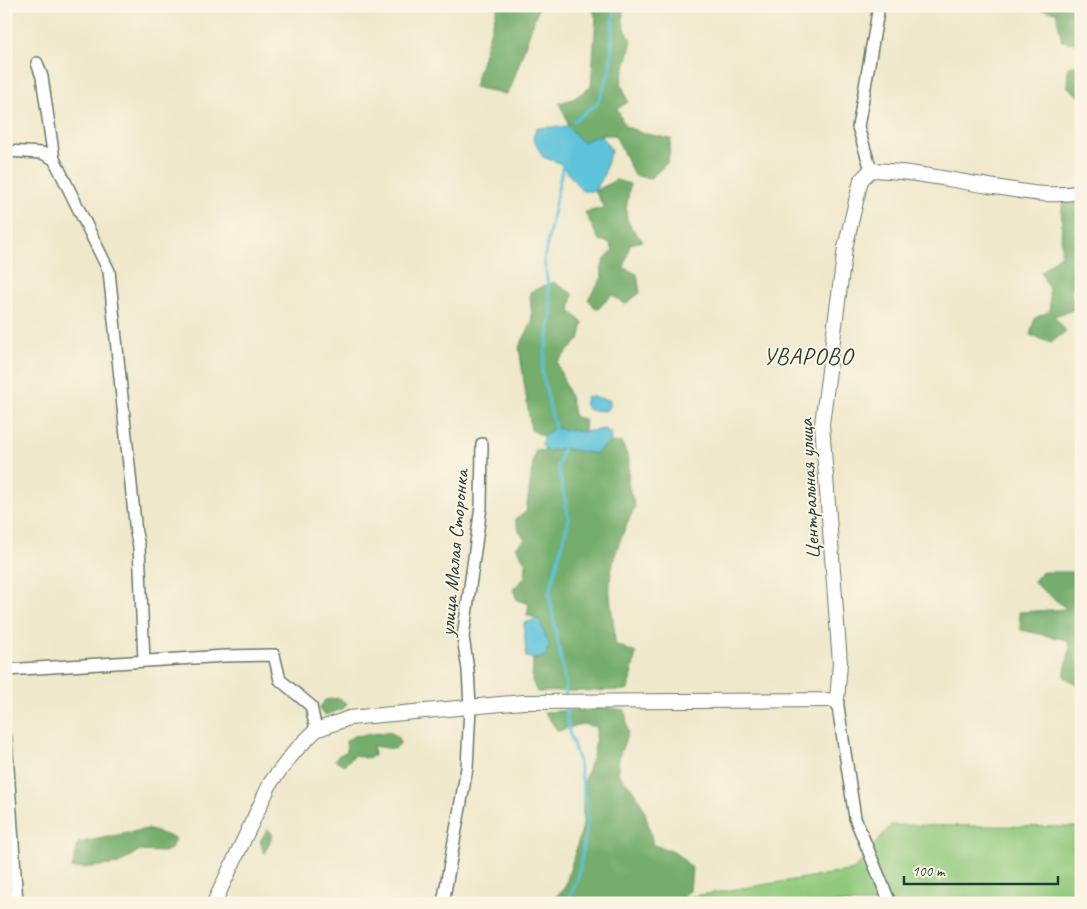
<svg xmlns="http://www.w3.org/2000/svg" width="1087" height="909" viewBox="0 0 1087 909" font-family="Caveat,sans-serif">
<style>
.green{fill:#90c97c;stroke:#588358}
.forest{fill:#74ad6c;stroke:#4a7550}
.water{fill:#5dc3da;stroke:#3e8087}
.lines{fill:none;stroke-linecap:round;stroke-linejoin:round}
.stream{stroke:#5dc3da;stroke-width:3}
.minor-casing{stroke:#687969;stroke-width:14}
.tertiary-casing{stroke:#687969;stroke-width:16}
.minor{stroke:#fff;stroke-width:11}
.tertiary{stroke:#fff;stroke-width:14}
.labels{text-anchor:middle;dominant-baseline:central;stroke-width:4;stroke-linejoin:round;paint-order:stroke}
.street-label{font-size:21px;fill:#1f3d34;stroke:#fcf5e5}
.quarter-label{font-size:24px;letter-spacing:1px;fill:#1f3d34;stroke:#fcf5e5}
</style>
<rect width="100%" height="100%" fill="#fcf5e5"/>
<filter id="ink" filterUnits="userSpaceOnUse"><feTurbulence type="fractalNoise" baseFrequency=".02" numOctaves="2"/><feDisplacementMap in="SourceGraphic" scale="10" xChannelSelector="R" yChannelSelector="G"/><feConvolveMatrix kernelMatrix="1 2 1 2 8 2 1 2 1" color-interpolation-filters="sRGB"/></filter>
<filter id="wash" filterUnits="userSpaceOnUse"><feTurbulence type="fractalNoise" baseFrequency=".0096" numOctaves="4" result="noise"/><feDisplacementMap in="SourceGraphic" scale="20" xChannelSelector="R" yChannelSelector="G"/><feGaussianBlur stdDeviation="1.12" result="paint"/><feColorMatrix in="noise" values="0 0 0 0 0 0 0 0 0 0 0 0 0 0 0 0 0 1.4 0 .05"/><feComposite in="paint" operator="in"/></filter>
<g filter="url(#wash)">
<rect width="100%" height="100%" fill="#efe8cb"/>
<path class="green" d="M891 825 1081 827V903H651L854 870Z"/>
<path class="forest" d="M498 6H539L511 87 506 94 474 87Z
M591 6H624C621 20 624 30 632 41L621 82 628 102 617 109 625 126 642 133 671 139 668 162 650 179 634 175 615 135H601L582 142 568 126 566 117 559 103 573 99 591 87 596 18Z
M1038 6H1081V46L1076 43 1062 41 1056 12 1038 9Z
M1081 64V98L1067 86 1068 67Z
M616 180 630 184C626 215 620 217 643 241L630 244 624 268 637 274 640 293 625 304 612 295 597 310 588 299 602 278C600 266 604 258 613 251L610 243 599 240 585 212 604 208 595 191Z
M1081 197V262L1071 292 1076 309 1054 316 1066 331 1051 343 1030 335 1035 318 1050 311 1049 290 1041 272 1061 254 1062 204Z
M553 282 573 294 570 311 583 323 579 340 557 362C563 381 573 398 574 417L585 419 584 432 555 428 543 436 531 430 519 347 532 322 530 292Z
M610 442 622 443 629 460 628 484 635 506C623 533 608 563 610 594 611 610 615 627 615 644L636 653 628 690 537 692 532 681 533 658 536 659 539 620 527 615 529 604 517 600 513 589 525 577 526 563 516 547 525 539 519 531 515 519 526 512 535 450 547 451 563 448 595 454Z
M1081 517V686L1064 677 1070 647 1067 640 1021 630 1019 612 1067 609 1033 582 1042 572H1073L1078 559Z
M339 698 347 704 343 709 325 715 319 709 325 700Z
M608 708 625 710 628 732 619 757 618 774C643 797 646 812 653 845L674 851 692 868 690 891 673 903H550L565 887 583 825V785L594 752 597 727 582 724 558 731 544 712Z
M389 732 398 737 400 744 395 749 373 746 374 756 365 758 355 755 344 765 335 760 338 756 347 751 346 741 354 736Z
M147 829 175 838 171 849 163 852 138 851 119 864 72 869 78 843Z
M268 829 273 835 264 854 260 841Z"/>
<path class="water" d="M568 126 582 142 601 135 611 150 603 177 595 191H582L560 163 543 157 533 139 536 128Z
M587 396 610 400V407L605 411 589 410 584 404Z
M554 428 584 432 605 429 612 434 610 442 595 454 563 448 547 451 542 445 543 436Z
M539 619 549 645 546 656 536 659 526 657 524 623Z"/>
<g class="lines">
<path class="stream" d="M574 121 598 103 610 70 614 6
M555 430 542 372 552 311 544 260 563 164
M562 445 563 448 558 467 569 519 549 594 566 686 565 698
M565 704 569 731 579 762 588 819 578 879 567 903"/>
</g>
</g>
<g filter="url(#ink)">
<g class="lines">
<g class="minor-casing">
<path id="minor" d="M37 63 42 77 54 159 109 271 136 533 139 546 144 661
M6 151 42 153 54 159
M871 170 858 127 879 6
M6 670 225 656 274 655 280 680 311 706 316 730
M837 700 855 818 890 903
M6 738 17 903
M443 903 467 768 470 707 468 670 463 637 481 507 482 444"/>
</g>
<g class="tertiary-casing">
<path id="tertiary" d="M214 903 271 782 295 751 316 730 349 718 523 702 837 700 840 663 822 424 845 248 861 180 871 170C911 171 950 180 989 186 1020 191 1050 198 1081 192"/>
</g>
<use href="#minor" class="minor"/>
<use href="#tertiary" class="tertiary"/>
</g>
</g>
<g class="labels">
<g class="street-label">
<text transform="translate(809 489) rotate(-93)">Центральная улица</text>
<text transform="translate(454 553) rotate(-85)">улица Малая Сторонка</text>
</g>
<g class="quarter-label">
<text x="808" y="356">УВАРОВО</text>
</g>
</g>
<rect width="1087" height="909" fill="none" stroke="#fcf5e5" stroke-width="25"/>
<path d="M904 876v8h154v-8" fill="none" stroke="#1f3d34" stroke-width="2.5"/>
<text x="912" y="876" font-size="15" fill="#1f3d34" stroke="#fcf5e5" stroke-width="4" paint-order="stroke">100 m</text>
</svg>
